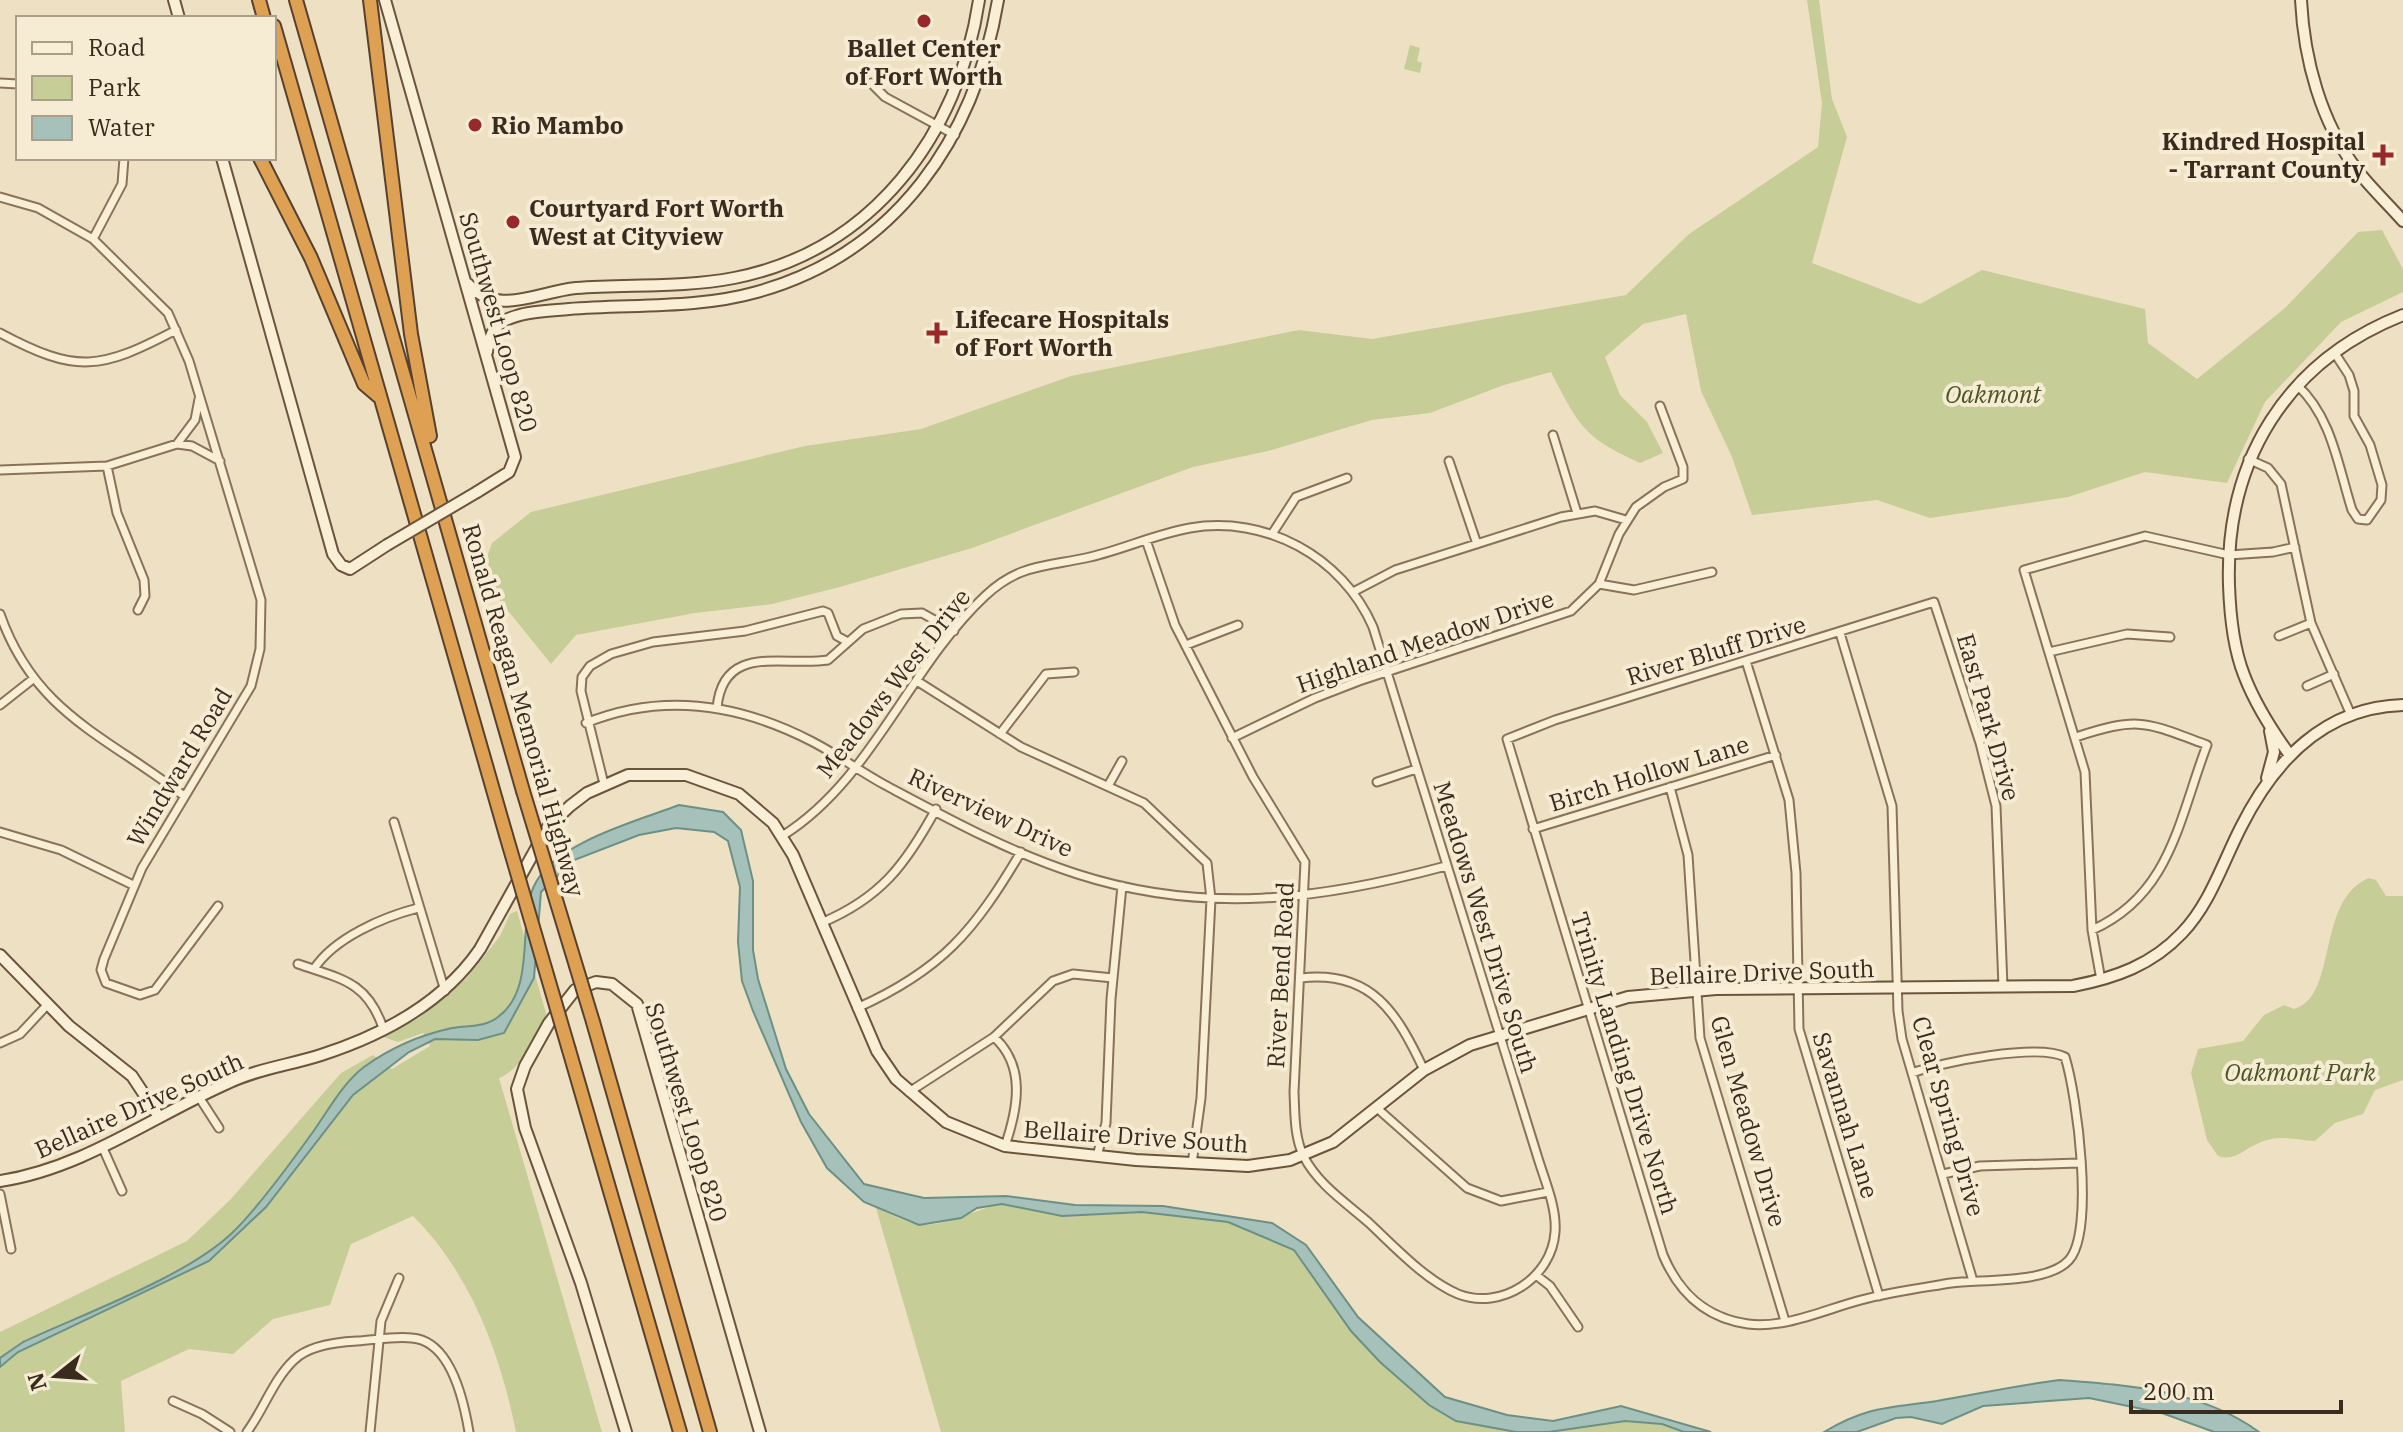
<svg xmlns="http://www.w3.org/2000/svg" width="2403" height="1432" viewBox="0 0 2403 1432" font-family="'IBM Plex Serif',serif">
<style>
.green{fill:#c7cd97}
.water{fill:#a5c1b9;stroke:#6c9086;stroke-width:2}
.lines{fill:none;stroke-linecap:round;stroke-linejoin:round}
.street-casing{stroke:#89725a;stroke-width:11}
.secondary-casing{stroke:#6b543d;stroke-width:14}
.highway-casing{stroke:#57412e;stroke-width:16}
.street{stroke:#f9eed6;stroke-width:7}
.secondary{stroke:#f9eed6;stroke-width:10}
.highway{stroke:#dea053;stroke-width:12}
.secondary-bridge-casing{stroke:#6b543d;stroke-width:14;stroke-linecap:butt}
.highway-bridge-casing{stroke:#57412e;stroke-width:16;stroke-linecap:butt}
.secondary-bridge{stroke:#f9eed6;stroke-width:10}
.highway-bridge{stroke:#dea053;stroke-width:12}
.poi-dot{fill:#98292b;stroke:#f6ebd3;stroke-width:3}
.labels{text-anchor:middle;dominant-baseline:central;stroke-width:8;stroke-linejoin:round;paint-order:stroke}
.poi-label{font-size:24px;font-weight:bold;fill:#392b1e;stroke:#f6ebd3;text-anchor:start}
.street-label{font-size:24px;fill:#392b1e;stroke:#f6ebd3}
.park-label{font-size:24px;font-style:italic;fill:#495524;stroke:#f6ebd3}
</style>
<rect width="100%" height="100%" fill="#eee1c3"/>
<path class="green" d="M1807 0H1819L1832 99 1847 137 1812 263 1920 304 1982 270 2145 309 2148 343 2197 379 2285 308 2358 232 2382 230 2403 269V292L2341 322 2265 402 2227 483 2145 472 2068 497 1930 518 1877 500 1752 515 1732 457 1701 391 1686 314 1643 324 1605 357 1620 395 1647 422 1663 453 1640 463C1583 437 1579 426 1551 372L1504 385 1430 413 1372 420 1268 451 1193 467 972 548 840 587 772 604 695 613 576 635 551 664 480 576 492 543 531 512 805 446 921 429 1071 376 1299 330 1372 339 1626 295 1689 234 1818 147 1822 103Z
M1410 45 1420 48 1417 61 1422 63 1420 73 1404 69Z
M2369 878 2376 880 2386 896H2403V1080L2375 1090 2363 1114 2335 1123 2315 1141C2294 1140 2280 1134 2259 1143 2244 1149 2235 1162 2218 1156L2207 1140 2191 1073 2198 1049 2243 1041 2264 1015 2284 1005 2294 1009C2339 996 2315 900 2369 878Z
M517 911 547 1017C529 1038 526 1067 499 1078L602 1432H516C500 1353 471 1274 413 1216L351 1244 330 1305 273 1319 233 1354 189 1349 121 1381 125 1432H0V1332L187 1241 230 1200 341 1073 373 1055 392 1069 430 1046 423 1033 398 1042 383 1037 419 1018 466 979 500 936 510 914Z
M1002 1204 1062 1216 1142 1212 1228 1222 1275 1240 1294 1250 1351 1331 1380 1362 1456 1421 1516 1432H941L876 1208C889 1213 904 1222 917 1224 941 1229 977 1208 1002 1204Z
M1625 1421 1662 1424 1684 1432H1549Z"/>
<path class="water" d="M679 805 723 812 741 830 753 881V950L758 979 786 1069 809 1114 864 1184 924 1198 1006 1196 1075 1205 1163 1206 1272 1223 1306 1245 1358 1317 1445 1397 1507 1415 1553 1421 1621 1406 1711 1432H1684L1662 1424 1625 1421 1549 1432H1516L1456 1421 1429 1405 1380 1362 1351 1331 1294 1250 1228 1222 1142 1212 1062 1216 1002 1204 977 1208 961 1218 919 1225 864 1202 827 1168 801 1122 753 1011 742 981 738 942 740 887 728 841 714 832 676 828 639 835 574 860 541 892 534 978 504 1033 478 1040 435 1039 409 1052 353 1095 266 1207 209 1261 18 1352 0 1367V1358L23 1342C83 1314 186 1277 232 1233 256 1210 295 1157 315 1129 329 1109 344 1082 364 1067 390 1048 420 1035 452 1028 468 1025 484 1028 498 1017 537 989 517 922 534 886 553 843 637 821 679 805Z
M2060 1380C2128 1385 2202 1390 2259 1432H2214L2162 1413 2089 1398 1983 1406 1942 1424 1911 1417 1896 1418 1857 1432H1824C1867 1406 1889 1408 1937 1401 1978 1394 2019 1385 2060 1380Z"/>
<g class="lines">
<g class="street-casing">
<path id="street" d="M0 83 18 84
M871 83 885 97 955 135
M0 197 38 208 93 239 168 313 189 361 261 600 260 649 251 686 142 868 104 959 101 970 106 983 140 995 155 990 218 906
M93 239 122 184 124 158
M0 333C77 374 100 370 176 330
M2297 385C2332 417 2338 466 2352 510L2358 519 2367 520 2381 500 2382 485 2370 445 2354 416V391L2349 375 2334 352
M1553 435 1577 513
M177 444 195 420 199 399
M2248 459 2268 468 2281 484 2311 623 2351 715
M1449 461 1477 544
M107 466 117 513 144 580 145 596 138 610
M0 470 107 466 177 444 192 446 220 461
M1272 534 1296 497 1347 478
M1599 584 1634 590 1712 572
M1353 592 1395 570 1561 517 1595 511 1626 520
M0 614C35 714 107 736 184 796
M1840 633 1892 806 1898 1011 1902 1039 1973 1281
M2279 636 2311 623
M1186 645 1238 625
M2049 652 2127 634 2170 637
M1746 661 1789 800 1796 873 1799 1029 1879 1296
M917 681 1021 747 1144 803 1207 863 1211 899 1201 1098 1192 1164
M2307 686 2334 674
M0 705 33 679
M717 708C723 642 785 667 828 660L863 629 901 614 922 613 954 631
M586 723C663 692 740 704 813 742 838 755 861 772 885 785 947 818 1011 853 1077 874 1204 915 1320 900 1446 866
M1000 734 1046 674 1074 672
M2076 737C2140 716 2145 722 2207 745 2179 818 2171 895 2092 930
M1232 738 1315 698 1359 681 1571 611 1599 584 1619 534 1636 507 1664 487 1683 479V467L1660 406
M1377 782 1416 769
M604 784 581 691 582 677 590 666 611 654 653 642 745 631 823 611 828 613 837 636 848 642
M1108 786 1122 761
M1670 787 1688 855 1700 1038 1785 1321
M394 822 445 991
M1533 829 1776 755
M0 832 61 850 133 885
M782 836C872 780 908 668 985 596 1020 563 1047 567 1090 557 1124 549 1156 534 1190 528 1265 515 1342 556 1373 627L1537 1155C1544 1179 1557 1207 1555 1232 1552 1278 1501 1311 1458 1294 1425 1280 1394 1246 1368 1222 1345 1202 1318 1184 1304 1157 1294 1137 1295 1113 1294 1092L1305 862 1253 777 1175 625 1146 540
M821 923C881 898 906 864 936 809
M298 964C341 979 367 981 383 1028
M314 969C334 938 383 917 418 908
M1301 978C1372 970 1397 1013 1424 1070
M2101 980 2092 930 2085 772 2024 570 2145 536 2229 555 2273 552 2295 547
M857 1008C942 970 974 931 1021 852
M994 1037C1026 1066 1018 1108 1005 1146
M0 1043 20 1034 48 1004
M1912 1073C1942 1062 2038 1043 2065 1057 2077 1095 2095 1231 2069 1260 2048 1284 1981 1279 1951 1283 1921 1288 1890 1292 1861 1300 1826 1309 1784 1329 1748 1324 1705 1318 1679 1293 1663 1255L1507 739 1555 720 1934 602 1980 743 1996 806 2003 987
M909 1092 994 1037 1053 981 1073 974 1113 978
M199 1097 219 1128
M1378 1109 1467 1188 1501 1201 1548 1192
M102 1146 122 1191
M1097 1156 1106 1123 1111 999 1122 886
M1943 1174 1980 1166 2079 1163
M0 1194 11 1249
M1536 1275 1550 1286 1578 1327
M173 1401 202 1414 230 1432
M247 1432C264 1409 273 1380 294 1360 309 1345 337 1342 357 1341 375 1340 394 1336 412 1338 451 1341 464 1402 469 1432
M370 1432 381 1321 399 1278"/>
</g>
<g class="secondary-casing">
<path id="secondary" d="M174 0 179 18
M385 0 515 457 509 472 477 492
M2301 0C2304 60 2321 122 2357 170 2371 188 2388 204 2403 221
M222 158 333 554 341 565 350 569 387 545
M468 284C498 317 536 292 576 288 628 284 682 288 734 278 873 251 959 134 979 0
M487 352C489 340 492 327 504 321 522 311 549 311 569 309 631 304 697 309 757 292 897 253 975 137 998 0
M2289 754C2271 729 2255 704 2244 675 2233 647 2230 615 2229 585 2225 461 2286 361 2403 315
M2267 778 2274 752 2270 731
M0 955 69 1026 132 1076 159 1117
M0 1181C82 1169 153 1116 228 1083 257 1069 290 1065 321 1055 383 1035 443 1003 480 949L548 827 570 806 587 793 628 775H686L739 794 773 823 793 855 877 1051 896 1079 946 1122 1005 1146 1136 1160 1248 1166 1290 1160 1333 1142 1424 1070 1470 1045 1628 997 1716 989 2073 986C2115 978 2152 965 2182 933 2210 904 2223 862 2241 827 2274 761 2325 707 2403 705
M626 1432 581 1283 525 1128 517 1089 525 1066 549 1023 575 990 596 982 612 984 637 1004 760 1432"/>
</g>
<g class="highway-casing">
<path id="highway" d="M259 0 264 18
M296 0 523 791
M370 0 411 334 430 436
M274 26 506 835
M260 158 311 258 364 384 378 396
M593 1022 710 1432
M569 1050 680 1432"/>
</g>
<use href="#street" class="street"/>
<use href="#secondary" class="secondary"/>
<use href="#highway" class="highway"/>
<g class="secondary-bridge-casing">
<path id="secondary-bridge" d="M387 545 477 492"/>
</g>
<g class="highway-bridge-casing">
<path id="highway-bridge" d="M523 791 593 1022
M506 835 569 1050"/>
</g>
<use href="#secondary-bridge" class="secondary-bridge"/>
<use href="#highway-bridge" class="highway-bridge"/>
</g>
<g class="poi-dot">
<circle cx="924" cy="21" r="8"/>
<circle cx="475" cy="125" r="8"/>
<path d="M2379 143h8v8h8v8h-8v8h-8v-8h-8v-8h8z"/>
<circle cx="513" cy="222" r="8"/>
<path d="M933 321h8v8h8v8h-8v8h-8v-8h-8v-8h8z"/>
</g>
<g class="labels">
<g class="poi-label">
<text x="924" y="48" text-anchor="middle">Ballet Center<tspan x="924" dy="28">of Fort Worth</tspan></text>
<text x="491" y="125">Rio Mambo</text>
<text x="2365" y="141" text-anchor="end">Kindred Hospital<tspan x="2365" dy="28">- Tarrant County</tspan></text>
<text x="529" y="208">Courtyard Fort Worth<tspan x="529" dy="28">West at Cityview</tspan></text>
<text x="955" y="319">Lifecare Hospitals<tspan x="955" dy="28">of Fort Worth</tspan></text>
</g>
<g class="street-label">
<text transform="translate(499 322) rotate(74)">Southwest Loop 820</text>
<text transform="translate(1425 641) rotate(-19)">Highland Meadow Drive</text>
<text transform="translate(1716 650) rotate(-17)">River Bluff Drive</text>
<text transform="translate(893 683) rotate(-52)">Meadows West Drive</text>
<text transform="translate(524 710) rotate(74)">Ronald Reagan Memorial Highway</text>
<text transform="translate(1989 717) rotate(74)">East Park Drive</text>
<text transform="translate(179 767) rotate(-59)">Windward Road</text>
<text transform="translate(1649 773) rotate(-17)">Birch Hollow Lane</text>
<text transform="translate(991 812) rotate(25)">Riverview Drive</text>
<text transform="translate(1486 927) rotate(73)">Meadows West Drive South</text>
<text transform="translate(1762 972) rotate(-2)">Bellaire Drive South</text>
<text transform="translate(1280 975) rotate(-87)">River Bend Road</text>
<text transform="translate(1625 1063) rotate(73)">Trinity Landing Drive North</text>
<text transform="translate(139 1105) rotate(-24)">Bellaire Drive South</text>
<text transform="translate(687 1112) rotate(73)">Southwest Loop 820</text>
<text transform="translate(1846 1115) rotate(73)">Savannah Lane</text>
<text transform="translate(1949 1116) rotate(74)">Clear Spring Drive</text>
<text transform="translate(1749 1121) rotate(74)">Glen Meadow Drive</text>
<text transform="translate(1136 1136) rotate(4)">Bellaire Drive South</text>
</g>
<g class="park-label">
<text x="1993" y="394">Oakmont</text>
<text x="2300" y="1072">Oakmont Park</text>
</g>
</g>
<rect x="16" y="16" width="260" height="144" fill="#f6ebd3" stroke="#aa9e8b" stroke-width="2"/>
<rect x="32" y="42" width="40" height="12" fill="#f9eed6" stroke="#aa9e8b" stroke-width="2"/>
<text x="88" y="56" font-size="24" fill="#392b1e">Road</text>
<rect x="32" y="76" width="40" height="24" fill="#c7cd97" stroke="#aa9e8b" stroke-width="2"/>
<text x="88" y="96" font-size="24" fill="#392b1e">Park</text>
<rect x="32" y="116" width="40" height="24" fill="#a5c1b9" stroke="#aa9e8b" stroke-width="2"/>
<text x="88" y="136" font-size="24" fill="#392b1e">Water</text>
<g transform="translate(56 1376) rotate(253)" stroke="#f6ebd3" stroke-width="6" paint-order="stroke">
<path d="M0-6L14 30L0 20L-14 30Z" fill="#392b1e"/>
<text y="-12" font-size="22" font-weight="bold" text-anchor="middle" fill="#392b1e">N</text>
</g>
<path d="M2131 1400v12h210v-12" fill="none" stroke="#392b1e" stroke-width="4"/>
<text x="2143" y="1400" font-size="24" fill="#392b1e" stroke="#f6ebd3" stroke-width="6" paint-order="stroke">200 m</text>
</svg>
